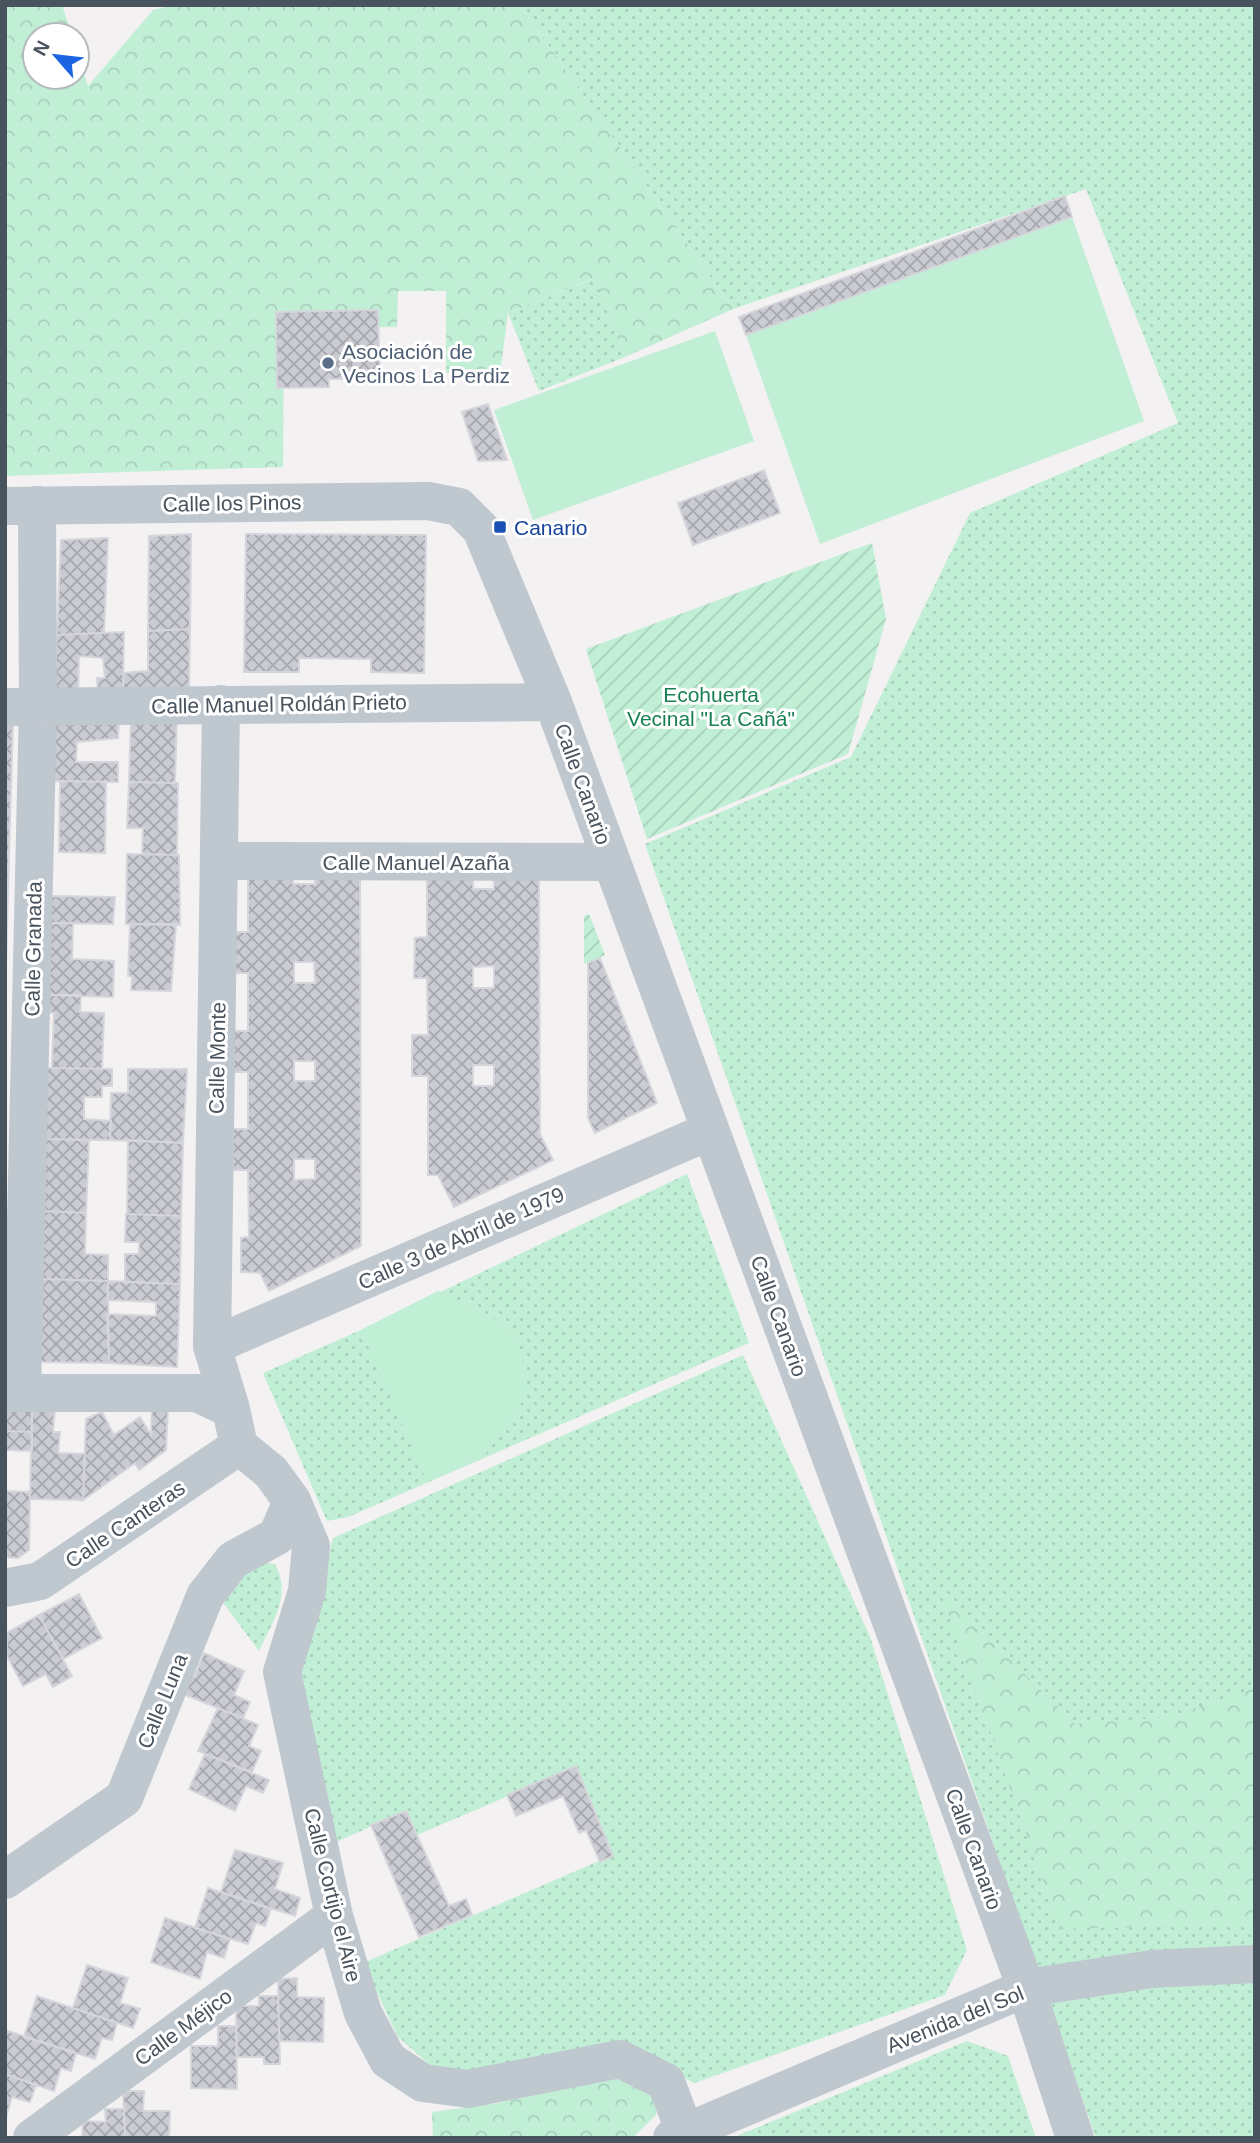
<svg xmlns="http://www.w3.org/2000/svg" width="1260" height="2143" viewBox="0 0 1260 2143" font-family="Arial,sans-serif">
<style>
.grass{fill:url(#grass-dots)}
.forest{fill:url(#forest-crowns)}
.garden{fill:url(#garden-furrows)}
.pitch{fill:#c1efd6}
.building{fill:url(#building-cross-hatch);stroke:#d5d6dc;stroke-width:2;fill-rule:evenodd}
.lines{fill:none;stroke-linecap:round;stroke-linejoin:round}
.minor{stroke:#bfc7cf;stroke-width:38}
.service-dot{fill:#5c6f8a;stroke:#fff;stroke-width:2.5}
.transit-dot{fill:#1a4fb4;stroke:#fff;stroke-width:2.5}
.labels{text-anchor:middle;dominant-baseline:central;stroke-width:6;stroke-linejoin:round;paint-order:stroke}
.service-label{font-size:21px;fill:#4e5e75;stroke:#fff;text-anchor:start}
.street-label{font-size:21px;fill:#49535e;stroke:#fff}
.transit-label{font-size:21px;fill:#164399;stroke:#fff;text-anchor:start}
.park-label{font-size:21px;fill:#198053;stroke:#fff}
</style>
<defs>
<pattern id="grass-dots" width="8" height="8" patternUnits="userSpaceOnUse" patternTransform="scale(1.75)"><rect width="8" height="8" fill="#c1efd6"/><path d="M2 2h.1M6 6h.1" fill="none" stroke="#a7cfba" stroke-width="1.8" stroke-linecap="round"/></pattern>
<pattern id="forest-crowns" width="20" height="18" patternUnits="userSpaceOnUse" patternTransform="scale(1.75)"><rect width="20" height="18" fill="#c1efd6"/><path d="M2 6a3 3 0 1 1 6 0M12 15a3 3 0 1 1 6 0" fill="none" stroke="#a7cfba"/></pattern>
<pattern id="garden-furrows" width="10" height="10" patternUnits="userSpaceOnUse" patternTransform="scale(1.75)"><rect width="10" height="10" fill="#c1efd6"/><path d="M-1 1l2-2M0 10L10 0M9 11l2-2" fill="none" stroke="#a7cfba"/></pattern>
<pattern id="building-cross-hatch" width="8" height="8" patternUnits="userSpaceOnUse" patternTransform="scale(1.75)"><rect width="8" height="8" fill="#cbccd3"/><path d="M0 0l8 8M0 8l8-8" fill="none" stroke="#a7a8ae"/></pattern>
</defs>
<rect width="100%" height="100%" fill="#f3f1f1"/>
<path class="grass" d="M520 5H1255V2138H1096L645 844 851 757 970 513 1178 423 1086 189 733 309Z
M595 278 625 357 539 391 508 313Z
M687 1174 749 1343 348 1517 327 1521 263 1373 361 1330Z
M743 1355 870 1637 967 1950 945 1995 694 2083 616 2041 468 2073 431 2066 398 2037 363 1963 613 1855 576 1767 417 1835 406 1811 336 1842 299 1681 333 1538Z
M256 1562 275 1564C292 1595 273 1621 259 1651L224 1604 223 1584Z
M967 2041 1008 2056 1036 2138H732Z"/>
<path class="forest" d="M5 5H62L72 35H35V77H77V52L88 86 153 10 173 5H520L733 309 625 357 594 278 508 313 500 374 446 373V291H398L397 327 284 328 283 467 5 476Z
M940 1590 1075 1724 1169 1717 1255 1688V1924L1060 1929Z
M608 2071 660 2094 656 2115 632 2138H433L432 2112 499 2103Z"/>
<path class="garden" d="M872 543 886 619 848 754 647 839 586 649Z
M589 914 605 955 584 964V916Z"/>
<path class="pitch" d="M1072 217 1144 421 820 544 746 335Z
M715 331 754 441 533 520 494 410Z
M438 1291 490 1315 519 1343 528 1393 483 1458 427 1482 361 1330Z"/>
<path class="building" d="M1065 196 1072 217 746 335 739 317Z
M378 310 380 379H329V387L277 388 276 312Z
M488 404 507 460 478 461 462 412Z
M764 470 780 513 693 545 678 503Z
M191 534 190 629 148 631 149 536Z
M246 534 426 535 424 673 371 672V659L299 658V672H244Z
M108 538 104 633 57 635 61 540Z
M190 629 189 691 123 694 124 673 148 671V631Z
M124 632 123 694 98 695 97 678H105L103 658 79 656 78 696 54 697 57 635Z
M177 714 175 783 129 782 131 716Z
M119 717 118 738 77 742 76 762H118V782L51 781 52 719Z
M5 724H13L11 789H5Z
M60 781 106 782 105 853 59 852Z
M129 782 178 783 177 855 142 854 143 828H127Z
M5 789H11L9 853H5Z
M5 853H9L7 930H5Z
M127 854 179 855 180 925 126 924Z
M293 873V884H315V873H360L361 1246 269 1291 260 1273 241 1272V1238L249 1237 248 1170H233L232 1129H248V1072H232V1031H248V973H232V932H248V874ZM294 962H314L315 983H294ZM294 1061H315V1081H294ZM294 1159H315V1179L294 1180Z
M427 877H473V889H494V877H539L540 1134 553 1160 454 1207 438 1175H428V1076H412V1035H428L427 978H414L415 938 427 937ZM494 966V988H473V967ZM473 1065H494V1086H473Z
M50 896 115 897 113 924 48 923Z
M48 923H73L72 959 114 961 113 997 46 995Z
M130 924H176L171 991 131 990 132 976H128Z
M5 930H7L5 1002Z
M600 958 657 1103 595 1133 588 1118V963Z
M46 995H81L80 1012 104 1013 102 1069 52 1068 54 1013 46 1012Z
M44 1068 112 1069V1086H102V1097H84V1119L111 1121 110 1140 43 1139Z
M128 1069H187L183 1143 110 1140 111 1093H128Z
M43 1139 89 1140 86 1213 41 1211Z
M128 1140 183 1143 181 1216 127 1214Z
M41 1211 86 1213 85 1254 108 1255V1281L41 1279Z
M126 1214 181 1216 180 1284 125 1282V1254H139V1242H125Z
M41 1279 108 1281 109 1363 39 1362Z
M108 1281 180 1284 177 1367 109 1363 107 1314 156 1316V1302L107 1300Z
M5 1407H32V1432L5 1431Z
M32 1407H55L53 1432H60L58 1453 85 1454 83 1500 30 1499Z
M152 1407H168L166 1450 139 1470 135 1463 83 1500 86 1419 102 1412 114 1435 140 1417 151 1435Z
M5 1431 32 1432V1451L5 1450Z
M5 1491 30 1492 29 1550 18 1558 5 1557Z
M79 1594 102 1638 63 1659 39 1615Z
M39 1615 72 1676 53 1687 46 1674 23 1686 6 1654 8 1632Z
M204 1653 244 1671 234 1695 250 1702 243 1718 180 1693 187 1675 194 1678Z
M218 1708 258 1725 249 1746 261 1751 252 1772 198 1751Z
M205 1754 269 1780 263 1793 246 1786 235 1811 189 1789Z
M576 1766 613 1856 600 1862 586 1830 579 1833 563 1796 516 1816 507 1795Z
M406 1811 449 1906 466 1899 472 1915 419 1937 371 1825Z
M235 1850 283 1863 275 1889 300 1898 295 1916 221 1892Z
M208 1888 271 1909 265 1926 256 1923 248 1944 195 1928Z
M165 1918 230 1939 224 1958 207 1952 200 1979 151 1962Z
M87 1965 128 1978 120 2003 140 2009 133 2028 73 2008Z
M297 1978V1997L324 1998 323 2042 279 2041 278 1979Z
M37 1996 117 2023 112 2040 102 2038 95 2059 24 2037Z
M259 1996H278L280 2064H264V2057H237L236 2006H259Z
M218 2026H236L237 2089 191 2088V2046H218Z
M5 2030 76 2053 71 2071 61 2068 54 2091 5 2074Z
M5 2074 36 2085 30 2102 12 2097 5 2121Z
M123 2091H144L143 2111H170L169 2138H125Z
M105 2109H124L125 2138H82L83 2121 106 2122Z"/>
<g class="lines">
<path class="minor" d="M5 506 428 501 459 507 481 529 553 702 1026 1988 1075 2138
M221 704 212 1346 231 1409 239 1446 271 1472 292 1501 311 1546 307 1591 282 1672 334 1916 363 2013 388 2060 423 2083 468 2089 620 2059 666 2082 687 2138
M5 707 553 702
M220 861 612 862
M212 1346 710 1131
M5 1393H197L231 1409
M22 1393 38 706 37 505
M5 1588 40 1581 239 1446
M5 1880 124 1798 205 1596 233 1560 277 1536 292 1501
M32 2138 334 1916
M672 2138 1026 1988 1152 1969 1255 1964"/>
</g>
<circle class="service-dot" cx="328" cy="363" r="7"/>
<rect class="transit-dot" x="493" y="520" width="14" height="14" rx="3.5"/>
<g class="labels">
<g class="service-label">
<text x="342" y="351">Asociación de<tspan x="342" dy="24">Vecinos La Perdiz</tspan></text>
</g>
<g class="street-label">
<text transform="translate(232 503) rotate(-1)">Calle los Pinos</text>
<text transform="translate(279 704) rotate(-1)">Calle Manuel Roldán Prieto</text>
<text transform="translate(583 784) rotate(70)">Calle Canario</text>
<text x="416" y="862">Calle Manuel Azaña</text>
<text transform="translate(33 949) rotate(-89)">Calle Granada</text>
<text transform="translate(217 1058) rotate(-89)">Calle Monte</text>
<text transform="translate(461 1238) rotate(-24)">Calle 3 de Abril de 1979</text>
<text transform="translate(779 1316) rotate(70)">Calle Canario</text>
<text transform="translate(125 1524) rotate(-34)">Calle Canteras</text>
<text transform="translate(162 1701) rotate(-68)">Calle Luna</text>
<text transform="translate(974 1849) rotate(70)">Calle Canario</text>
<text transform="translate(333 1895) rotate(76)">Calle Cortijo el Aire</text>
<text transform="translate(955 2019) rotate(-22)">Avenida del Sol</text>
<text transform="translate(183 2027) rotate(-36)">Calle Méjico</text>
</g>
<g class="transit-label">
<text x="514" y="527">Canario</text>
</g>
<g class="park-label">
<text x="711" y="694">Ecohuerta<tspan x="711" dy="24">Vecinal "La Cañá"</tspan></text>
</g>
</g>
<rect width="1260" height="2143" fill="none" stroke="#49535e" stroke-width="14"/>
<g transform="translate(56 56) rotate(298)"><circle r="33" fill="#ffffff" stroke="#b6babf" stroke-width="2"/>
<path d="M0-5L12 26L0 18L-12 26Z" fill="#1c65e2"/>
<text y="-10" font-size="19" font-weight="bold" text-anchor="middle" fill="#49535e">N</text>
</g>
</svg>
